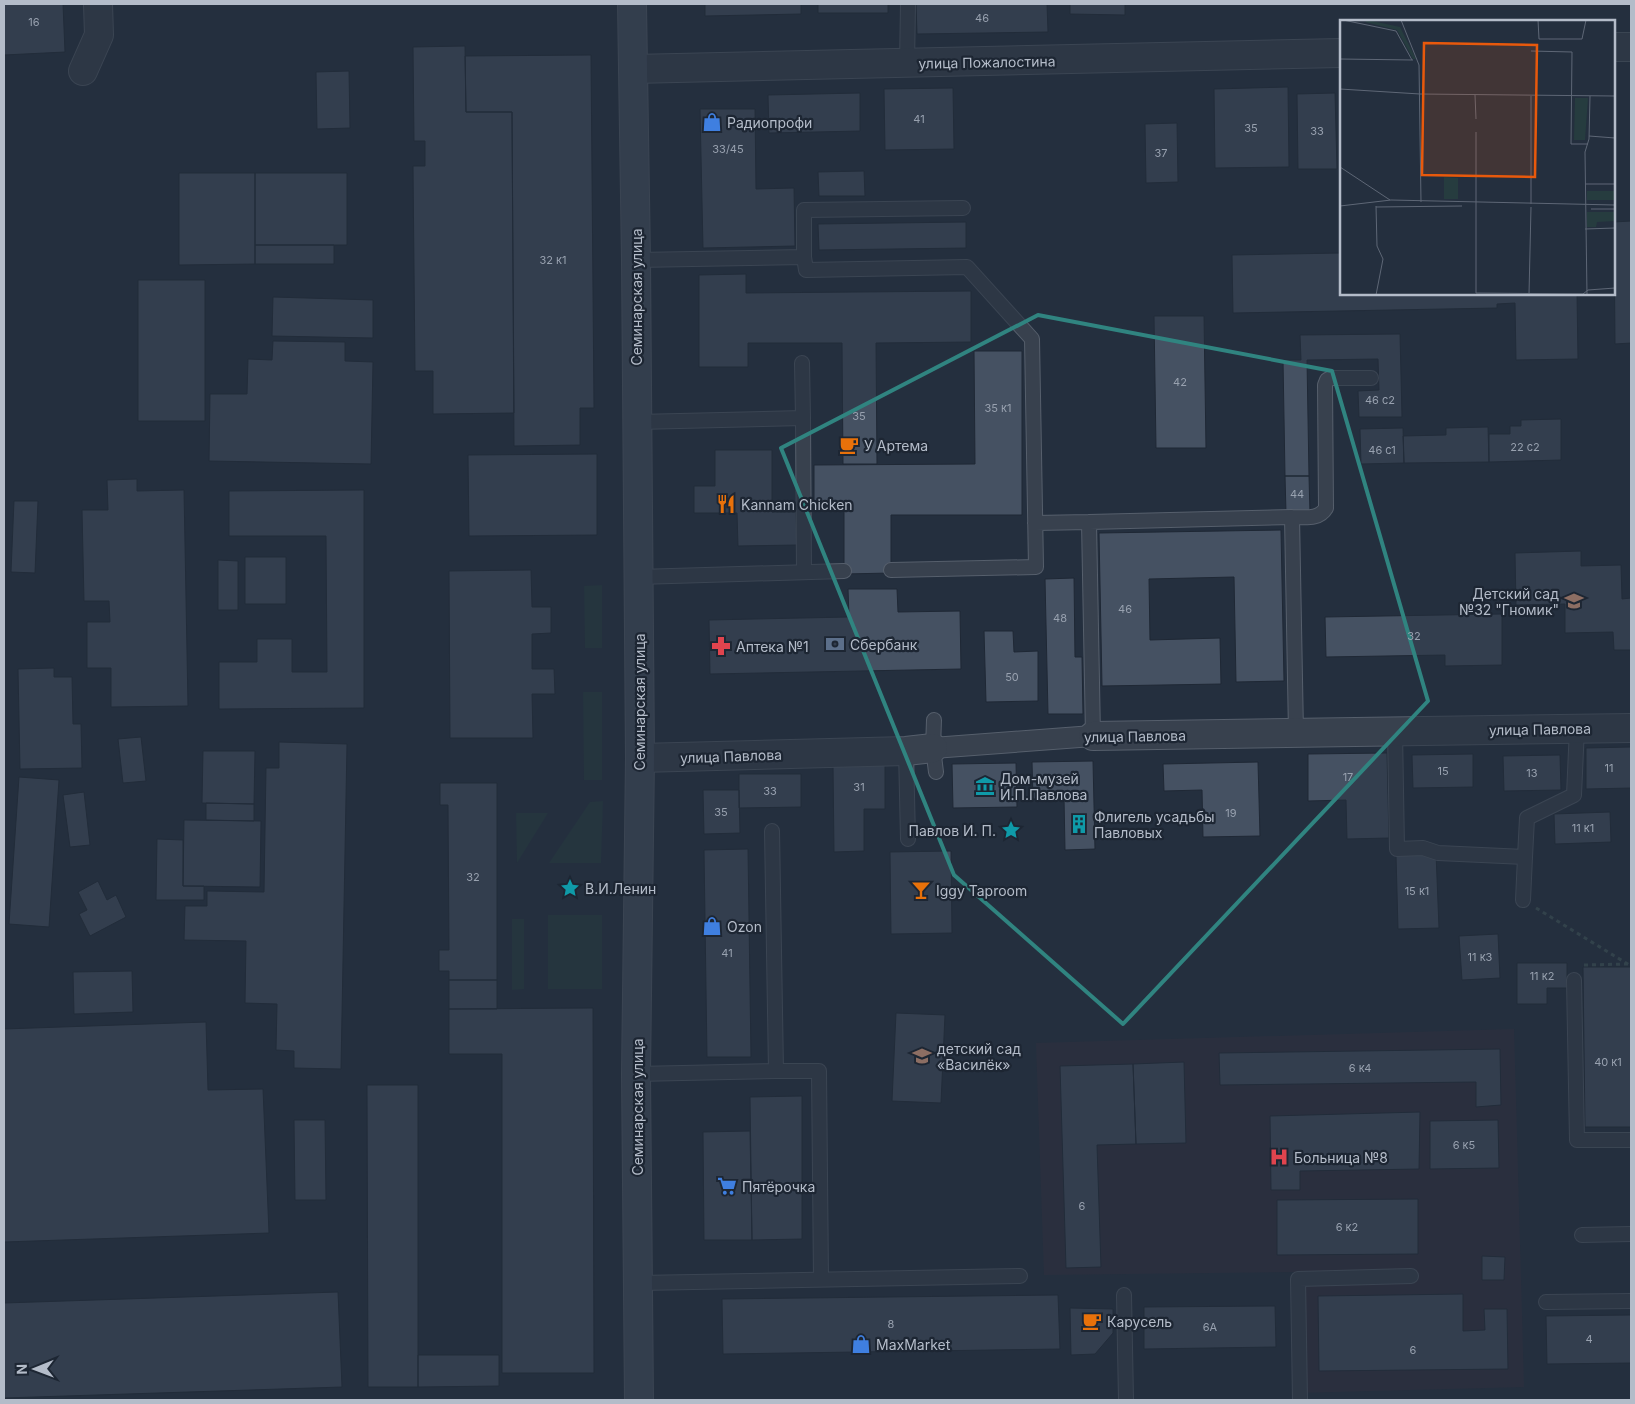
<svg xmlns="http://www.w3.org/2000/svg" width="1635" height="1404" viewBox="0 0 1635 1404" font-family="Inter,sans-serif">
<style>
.medical{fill:#32303f}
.green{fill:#263c3f}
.building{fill:#455162;stroke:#1f2835}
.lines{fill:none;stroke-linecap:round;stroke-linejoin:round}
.service-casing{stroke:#565f6c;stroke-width:16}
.pedestrian-casing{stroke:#565f6c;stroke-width:22}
.minor-casing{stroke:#565f6c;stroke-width:30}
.secondary-casing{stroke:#565f6c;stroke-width:30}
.path{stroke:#44595c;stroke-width:3;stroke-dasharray:4 4;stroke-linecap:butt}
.service{stroke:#38414e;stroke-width:14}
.pedestrian{stroke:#38414e;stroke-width:20}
.minor{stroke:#38414e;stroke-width:28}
.secondary{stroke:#465061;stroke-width:28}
.marked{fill:none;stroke:#308480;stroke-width:4;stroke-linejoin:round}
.labels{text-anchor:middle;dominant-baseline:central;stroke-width:4.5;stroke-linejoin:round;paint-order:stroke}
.number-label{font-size:11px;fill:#98a1af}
.street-label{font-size:14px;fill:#b4bcc9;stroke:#1d2633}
.poi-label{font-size:14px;fill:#b4bcc9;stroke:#1d2633;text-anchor:start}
.inset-road{fill:none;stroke:#5e6776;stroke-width:1}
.view{fill:#e8590c;fill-opacity:0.15;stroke:#e8590c;stroke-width:2.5}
.inset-edge{fill:none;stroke:#b4bcc9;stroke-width:2.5}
</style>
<rect width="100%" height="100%" fill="#242f3e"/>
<path class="medical" d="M1514 1029 1524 1387 1295 1393 1294 1272 1044 1275 1036 1043Z"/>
<path class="green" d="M602 585V648H585L584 586Z
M583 692H602V780H584Z
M603 801 601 863H549L590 802Z
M516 813H548L517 863Z
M548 915H602V989H548Z
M512 919H524V989L512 990Z"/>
<path class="building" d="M4 4H63L65 52 4 55Z
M705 4H801V14L705 16Z
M818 4H888V13H818Z
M916 4H1047L1048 32 917 34Z
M1070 4H1125V15L1070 14Z
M465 46 466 112H512L514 413 433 414V371H415L413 166H425V141H414L413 47Z
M591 55 594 408H580V445L514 446 512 112H466L465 56Z
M349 71 350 128 317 129 316 72Z
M1288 87 1289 167 1215 168 1214 89Z
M953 88 954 149 885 150 884 89Z
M860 93V131L769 133 768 95Z
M1335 93 1337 169H1298L1297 94Z
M700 109H755L756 189 794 188 795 246 703 248Z
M1177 123 1178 182 1146 183 1145 124Z
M864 171 865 196H819L818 172Z
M179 173H255V264L179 265Z
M255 173H347V245H255Z
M1631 221V343L1615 344 1614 222Z
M966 222V248L819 250 818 224Z
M255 245H334V264H255Z
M1341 253V294H1577L1578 359 1516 360 1515 303 1497 304V308L1233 313 1232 255Z
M746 274V293L971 291V342L876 343 877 464H843L842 343H748V367H699V275Z
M138 280H205V421H138Z
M273 297 373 300V338L272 336Z
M1154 316H1204L1206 448H1156Z
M1400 334 1402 417H1359L1358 391 1379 390 1378 359 1307 360 1309 476H1285L1283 360H1301L1300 335Z
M273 341 345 342V361L373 362 371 464 209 461 210 394H247L248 359 272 360Z
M974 351H1022V515H891V573L844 574V511H814V465L975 464Z
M1561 419V460L1489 462V434H1510V426H1521V420Z
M1488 427 1489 462 1404 463 1403 436 1446 435V428Z
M1403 428 1404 463 1361 464 1360 429Z
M715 450H772V512H796L797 545 738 546 737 513H694V486H715Z
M597 454V535L469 536 468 455Z
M1285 476H1309L1310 513H1286Z
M137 479V491L184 490 188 706 111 707V668H87V622H110L109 601H84L82 510H108L107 480Z
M364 490V708L219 709V662H257V639H292V672H327L326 536H229V491Z
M14 501H38L35 573 11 572Z
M1281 530 1284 681 1236 682 1234 577 1149 579 1150 640 1220 638 1221 684 1102 686 1099 533Z
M1581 551V566L1621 565 1622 599 1631 598V650H1614L1613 632 1565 633V604L1516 605 1515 553Z
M245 557H286V604H245Z
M218 560 238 561V610H218Z
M531 570 532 607H551V633L532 634V669H554L555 694H532L533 738H450L449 571Z
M1074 578 1075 657H1082L1083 714H1048L1045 579Z
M848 589H897L898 612 960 611 961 669 710 674 709 620 849 617Z
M1502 614V665L1445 666V655L1326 657 1325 617Z
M984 631H1013L1014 652 1038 651V701L986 702Z
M54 668V677H72L73 724H81L82 768 20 769 18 669Z
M141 737 146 781 123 783 118 739Z
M279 742 347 744 341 1069 294 1068V1051L276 1050 277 1004 245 1003 246 941 184 940 185 906H207V891L264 892 266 768H279Z
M1631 747V788L1586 789V748Z
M203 751H255L254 804 202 803Z
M1387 753 1389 838 1347 839 1346 800 1308 801V754Z
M1473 754V787L1413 788 1412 755Z
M1560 755 1561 790 1504 791 1503 756Z
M1093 761 1095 849 1065 850 1064 798 1033 799 1032 762Z
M1258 762 1260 836 1203 837 1202 790 1164 791 1163 764Z
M1016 763 1017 807 953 808 952 764Z
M885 764V809H864V851L834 852 833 765Z
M739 774H801V807L739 808Z
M19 777 59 780 49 927 9 924Z
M440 783H497V980H449V971H439V950H449L448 805H440Z
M703 790H739L740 833 704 834Z
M84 792 90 845 70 847 63 795Z
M206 803 254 804V821L206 820Z
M1610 812 1611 842 1555 844 1554 814Z
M184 820 261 821 260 887 183 886Z
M157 839 183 840V886H204V900H156Z
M748 849 751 1057H707L704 850Z
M951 851 952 933 891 934 890 852Z
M1436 853 1439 928 1398 929 1396 855Z
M98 881 107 900 116 895 126 917 90 936 79 914 87 910 78 892Z
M1498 934 1500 978 1462 980 1459 936Z
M1517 963H1567V988H1547V1004H1517Z
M1583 967H1631V1127H1585Z
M132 971 133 1012 74 1014 73 972Z
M449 980H497V1009H449Z
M593 1008 594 1373H502V1054H449V1009Z
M896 1013 945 1015 941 1103 892 1101Z
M206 1022 208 1090 263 1089 269 1233 4 1242V1029Z
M1500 1049 1501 1105 1476 1107V1082L1220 1085 1219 1053Z
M1184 1062 1186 1143 1136 1144 1133 1064Z
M1133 1064 1136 1144 1097 1145 1101 1267 1066 1268 1060 1066Z
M367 1085H418V1387H368Z
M802 1096V1239L752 1240 750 1097Z
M1420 1112 1419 1169 1300 1171V1190H1271L1270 1116Z
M294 1120H325L326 1200H295Z
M1498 1120 1499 1168 1430 1169V1121Z
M750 1131 752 1240H704L703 1132Z
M1418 1199V1254L1277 1255V1200Z
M1482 1256 1505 1257 1504 1280H1482Z
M338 1292 342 1387 4 1398V1303Z
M1463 1294V1331L1485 1330 1484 1309H1507L1508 1369 1319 1371 1318 1296Z
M1058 1295 1060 1349 723 1354 722 1299Z
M1275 1306 1276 1347 1144 1349V1307Z
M1070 1308 1113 1309V1333L1095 1354 1071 1355Z
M1631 1315V1363L1547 1364 1546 1316Z
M418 1355H499V1386L418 1387Z"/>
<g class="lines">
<g class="service-casing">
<path id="service" d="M907 64 908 4
M804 257 806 270 967 267 1032 339 1036 567 891 570
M636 260 804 257V210L963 208
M802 363 803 418
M637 422 803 418 804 572
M1292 517C1305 517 1319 520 1326 508L1325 385 1327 380 1331 378H1371
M1089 522 1292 517 1296 733
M1035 523 1089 522 1093 736
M638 577 844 571
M934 720 933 748 936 772
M1395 731 1397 849 1423 848 1438 853 1525 857 1527 818 1574 795 1577 728
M906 751 908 839
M1523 900 1525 857
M1574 980 1577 1140H1631
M776 1071H819L821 1279
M636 1074 776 1071 772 831
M1582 1235 1631 1234
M638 1283 1020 1276
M1124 1295 1126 1400
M1546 1302 1631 1301
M1300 1400 1298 1279 1411 1276"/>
</g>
<g class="pedestrian-casing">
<path id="pedestrian" d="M933 748 1093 736"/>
</g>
<g class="minor-casing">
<path id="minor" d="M1614 47H1631
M633 69 1341 53
M83 71 99 35 98 4
M1093 736 1631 728
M640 758 906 751 933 748"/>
</g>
<g class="secondary-casing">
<path id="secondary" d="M632 4 636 260 640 758 636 1074 639 1400"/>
</g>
<path class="path" d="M1536 908 1631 966
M1584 965 1628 964"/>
<use href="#service" class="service"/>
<use href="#pedestrian" class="pedestrian"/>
<use href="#minor" class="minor"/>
<use href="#secondary" class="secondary"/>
</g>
<path d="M0 0H1635V1404H0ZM1038 315 1332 371 1428 701 1123 1024 954 875 781 448Z" fill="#242f3e" fill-opacity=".55" fill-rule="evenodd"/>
<path class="marked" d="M1038 315 1332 371 1428 701 1123 1024 954 875 781 448Z"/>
<defs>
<g id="shop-bare" transform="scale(1.5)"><path d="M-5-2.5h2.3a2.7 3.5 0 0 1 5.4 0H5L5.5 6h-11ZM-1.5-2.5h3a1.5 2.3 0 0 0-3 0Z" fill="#3f7fe0" stroke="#1d2633" stroke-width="2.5" paint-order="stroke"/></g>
<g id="cafe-bare" transform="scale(1.5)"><path d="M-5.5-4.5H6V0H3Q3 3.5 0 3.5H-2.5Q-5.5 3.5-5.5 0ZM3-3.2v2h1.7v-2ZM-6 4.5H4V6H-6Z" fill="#e8710a" stroke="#1d2633" stroke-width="2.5" paint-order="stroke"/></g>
<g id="restaurant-bare" transform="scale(1.5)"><path d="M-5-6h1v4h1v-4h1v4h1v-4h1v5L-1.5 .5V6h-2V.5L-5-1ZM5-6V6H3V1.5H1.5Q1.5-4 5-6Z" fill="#e8710a" stroke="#1d2633" stroke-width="2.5" paint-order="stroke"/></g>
<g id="school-bare" transform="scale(1.5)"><path d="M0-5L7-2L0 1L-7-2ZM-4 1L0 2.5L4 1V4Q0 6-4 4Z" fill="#8d6e63" stroke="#1d2633" stroke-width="2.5" paint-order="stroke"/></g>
<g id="bank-bare" transform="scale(1.5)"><path d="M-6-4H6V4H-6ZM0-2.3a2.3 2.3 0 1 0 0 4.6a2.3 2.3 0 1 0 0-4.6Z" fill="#5c6f8a" stroke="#1d2633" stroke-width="2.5" paint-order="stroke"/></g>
<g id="pharmacy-bare" transform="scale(1.5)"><path d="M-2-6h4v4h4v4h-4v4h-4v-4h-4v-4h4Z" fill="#e0444e" stroke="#1d2633" stroke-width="2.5" paint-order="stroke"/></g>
<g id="museum-bare" transform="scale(1.5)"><path d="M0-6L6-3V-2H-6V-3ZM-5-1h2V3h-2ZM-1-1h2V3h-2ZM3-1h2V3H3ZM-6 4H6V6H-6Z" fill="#0f9aa8" stroke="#1d2633" stroke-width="2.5" paint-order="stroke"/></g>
<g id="building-bare" transform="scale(1.5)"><path d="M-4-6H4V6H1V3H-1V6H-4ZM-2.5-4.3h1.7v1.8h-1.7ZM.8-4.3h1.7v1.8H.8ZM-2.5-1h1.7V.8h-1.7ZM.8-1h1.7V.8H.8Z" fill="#0f9aa8" stroke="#1d2633" stroke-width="2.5" paint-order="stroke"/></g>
<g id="sight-bare" transform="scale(1.5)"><path d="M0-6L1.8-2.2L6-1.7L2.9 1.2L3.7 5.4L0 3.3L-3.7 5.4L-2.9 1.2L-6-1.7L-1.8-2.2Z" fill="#0f9aa8" stroke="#1d2633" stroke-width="2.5" paint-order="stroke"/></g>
<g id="bar-bare" transform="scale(1.5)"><path d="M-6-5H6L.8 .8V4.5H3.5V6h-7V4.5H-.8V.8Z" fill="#e8710a" stroke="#1d2633" stroke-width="2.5" paint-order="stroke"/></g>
<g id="hospital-bare" transform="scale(1.5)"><path d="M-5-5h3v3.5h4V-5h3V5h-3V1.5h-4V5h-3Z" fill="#e0444e" stroke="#1d2633" stroke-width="2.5" paint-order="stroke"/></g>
<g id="supermarket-bare" transform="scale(1.5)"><path d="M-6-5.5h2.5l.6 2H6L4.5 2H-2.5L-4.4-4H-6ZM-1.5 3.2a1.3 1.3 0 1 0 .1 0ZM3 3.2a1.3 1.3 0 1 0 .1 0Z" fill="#3f7fe0" stroke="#1d2633" stroke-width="2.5" paint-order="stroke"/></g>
</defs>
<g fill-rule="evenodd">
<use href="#shop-bare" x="712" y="122"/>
<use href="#cafe-bare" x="849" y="445"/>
<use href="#restaurant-bare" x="726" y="504"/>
<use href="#school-bare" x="1574" y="601"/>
<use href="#bank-bare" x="835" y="644"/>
<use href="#pharmacy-bare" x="721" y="646"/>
<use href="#museum-bare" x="985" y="786"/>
<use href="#building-bare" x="1079" y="824"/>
<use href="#sight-bare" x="1011" y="830"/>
<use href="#sight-bare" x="570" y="888"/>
<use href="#bar-bare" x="921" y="890"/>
<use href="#shop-bare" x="712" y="926"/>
<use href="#school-bare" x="922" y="1056"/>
<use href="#hospital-bare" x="1279" y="1157"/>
<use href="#supermarket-bare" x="727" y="1186"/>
<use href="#cafe-bare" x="1092" y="1321"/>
<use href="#shop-bare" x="861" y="1344"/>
</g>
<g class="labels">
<g class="number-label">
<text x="982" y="18">46</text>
<text x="34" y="22">16</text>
<text x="919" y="119">41</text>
<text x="1251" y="128">35</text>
<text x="1317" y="131">33</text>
<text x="728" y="149">33/45</text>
<text x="1161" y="153">37</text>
<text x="553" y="260">32 к1</text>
<text x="1180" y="382">42</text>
<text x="1380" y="400">46 с2</text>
<text x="998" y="408">35 к1</text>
<text x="859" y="416">35</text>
<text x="1525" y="447">22 с2</text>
<text x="1382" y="450">46 с1</text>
<text x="1297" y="494">44</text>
<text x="1125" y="609">46</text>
<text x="1060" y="618">48</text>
<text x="1414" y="636">32</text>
<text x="1012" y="677">50</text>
<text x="1609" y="768">11</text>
<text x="1443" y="771">15</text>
<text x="1532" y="773">13</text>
<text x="1348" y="777">17</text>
<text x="859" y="787">31</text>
<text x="770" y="791">33</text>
<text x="721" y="812">35</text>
<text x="1231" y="813">19</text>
<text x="1583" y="828">11 к1</text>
<text x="473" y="877">32</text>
<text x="1417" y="891">15 к1</text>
<text x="727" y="953">41</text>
<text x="1480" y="957">11 к3</text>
<text x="1542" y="976">11 к2</text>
<text x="1608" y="1062">40 к1</text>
<text x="1360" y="1068">6 к4</text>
<text x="1464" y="1145">6 к5</text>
<text x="1082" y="1206">6</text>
<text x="1347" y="1227">6 к2</text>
<text x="891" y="1324">8</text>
<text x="1210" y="1327">6А</text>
<text x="1589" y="1339">4</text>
<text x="1413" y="1350">6</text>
</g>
<g class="street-label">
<text transform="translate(987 62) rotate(-1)">улица Пожалостина</text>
<text transform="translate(636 297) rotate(-90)">Семинарская улица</text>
<text transform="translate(639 702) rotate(-90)">Семинарская улица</text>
<text transform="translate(1540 729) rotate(-1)">улица Павлова</text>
<text transform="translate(1135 736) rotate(-1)">улица Павлова</text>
<text transform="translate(731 756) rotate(-2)">улица Павлова</text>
<text transform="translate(637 1107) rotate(-90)">Семинарская улица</text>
</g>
<g class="poi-label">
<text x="727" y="122">Радиопрофи</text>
<text x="864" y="445">У Артема</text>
<text x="741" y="504">Kannam Chicken</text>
<text x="1559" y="593" text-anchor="end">Детский сад<tspan x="1559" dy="16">№32 "Гномик"</tspan></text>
<text x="850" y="644">Сбербанк</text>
<text x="736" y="646">Аптека №1</text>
<text x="1000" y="778">Дом-музей<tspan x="1000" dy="16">И.П.Павлова</tspan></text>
<text x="1094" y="816">Флигель усадьбы<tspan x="1094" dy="16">Павловых</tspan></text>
<text x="996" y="830" text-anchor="end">Павлов И. П.</text>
<text x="585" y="888">В.И.Ленин</text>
<text x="936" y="890">Iggy Taproom</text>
<text x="727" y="926">Ozon</text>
<text x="937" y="1048">детский сад<tspan x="937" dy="16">«Василёк»</tspan></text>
<text x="1294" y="1157">Больница №8</text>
<text x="742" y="1186">Пятёрочка</text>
<text x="1107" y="1321">Карусель</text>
<text x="876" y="1344">MaxMarket</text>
</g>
</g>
<g transform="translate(1340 20)">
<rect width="275" height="275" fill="#242f3e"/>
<path d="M28 0 60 7 76 39H73L57 10 25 2ZM235 78H248L245 120H234ZM104 157 118 158V179H104ZM247 171H275V180H247ZM247 192H275V201L257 202 256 207H247Z" fill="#263c3f"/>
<path class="inset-road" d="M3 0 56 11 72 40M61 0 79 45 81 182M198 0 199 19H242L246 0M191 31 232 32 231 124H248M0 39 73 40M0 69 80 74M80 74 275 76M135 75 136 99M191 76V184M136 112V273L243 274 248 270 275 268M249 116 275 118V114M0 147 50 180M245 164H275M0 186 51 180 275 185M36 187 122 186M251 189H275M245 209 275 208M189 274 191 187M36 275 43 239 37 226 36 186M247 275 245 132 249 119 250 76"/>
<path class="view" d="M84 23 197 25 195 157 82 155Z"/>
<rect width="275" height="275" class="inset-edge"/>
</g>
<rect width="1635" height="1404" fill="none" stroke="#b4bcc9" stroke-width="10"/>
<g transform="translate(35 1369) rotate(269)" stroke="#1d2633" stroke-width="4" paint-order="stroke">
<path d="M0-4L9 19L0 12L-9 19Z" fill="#b4bcc9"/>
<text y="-8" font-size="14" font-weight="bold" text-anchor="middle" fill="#b4bcc9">N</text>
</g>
</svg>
